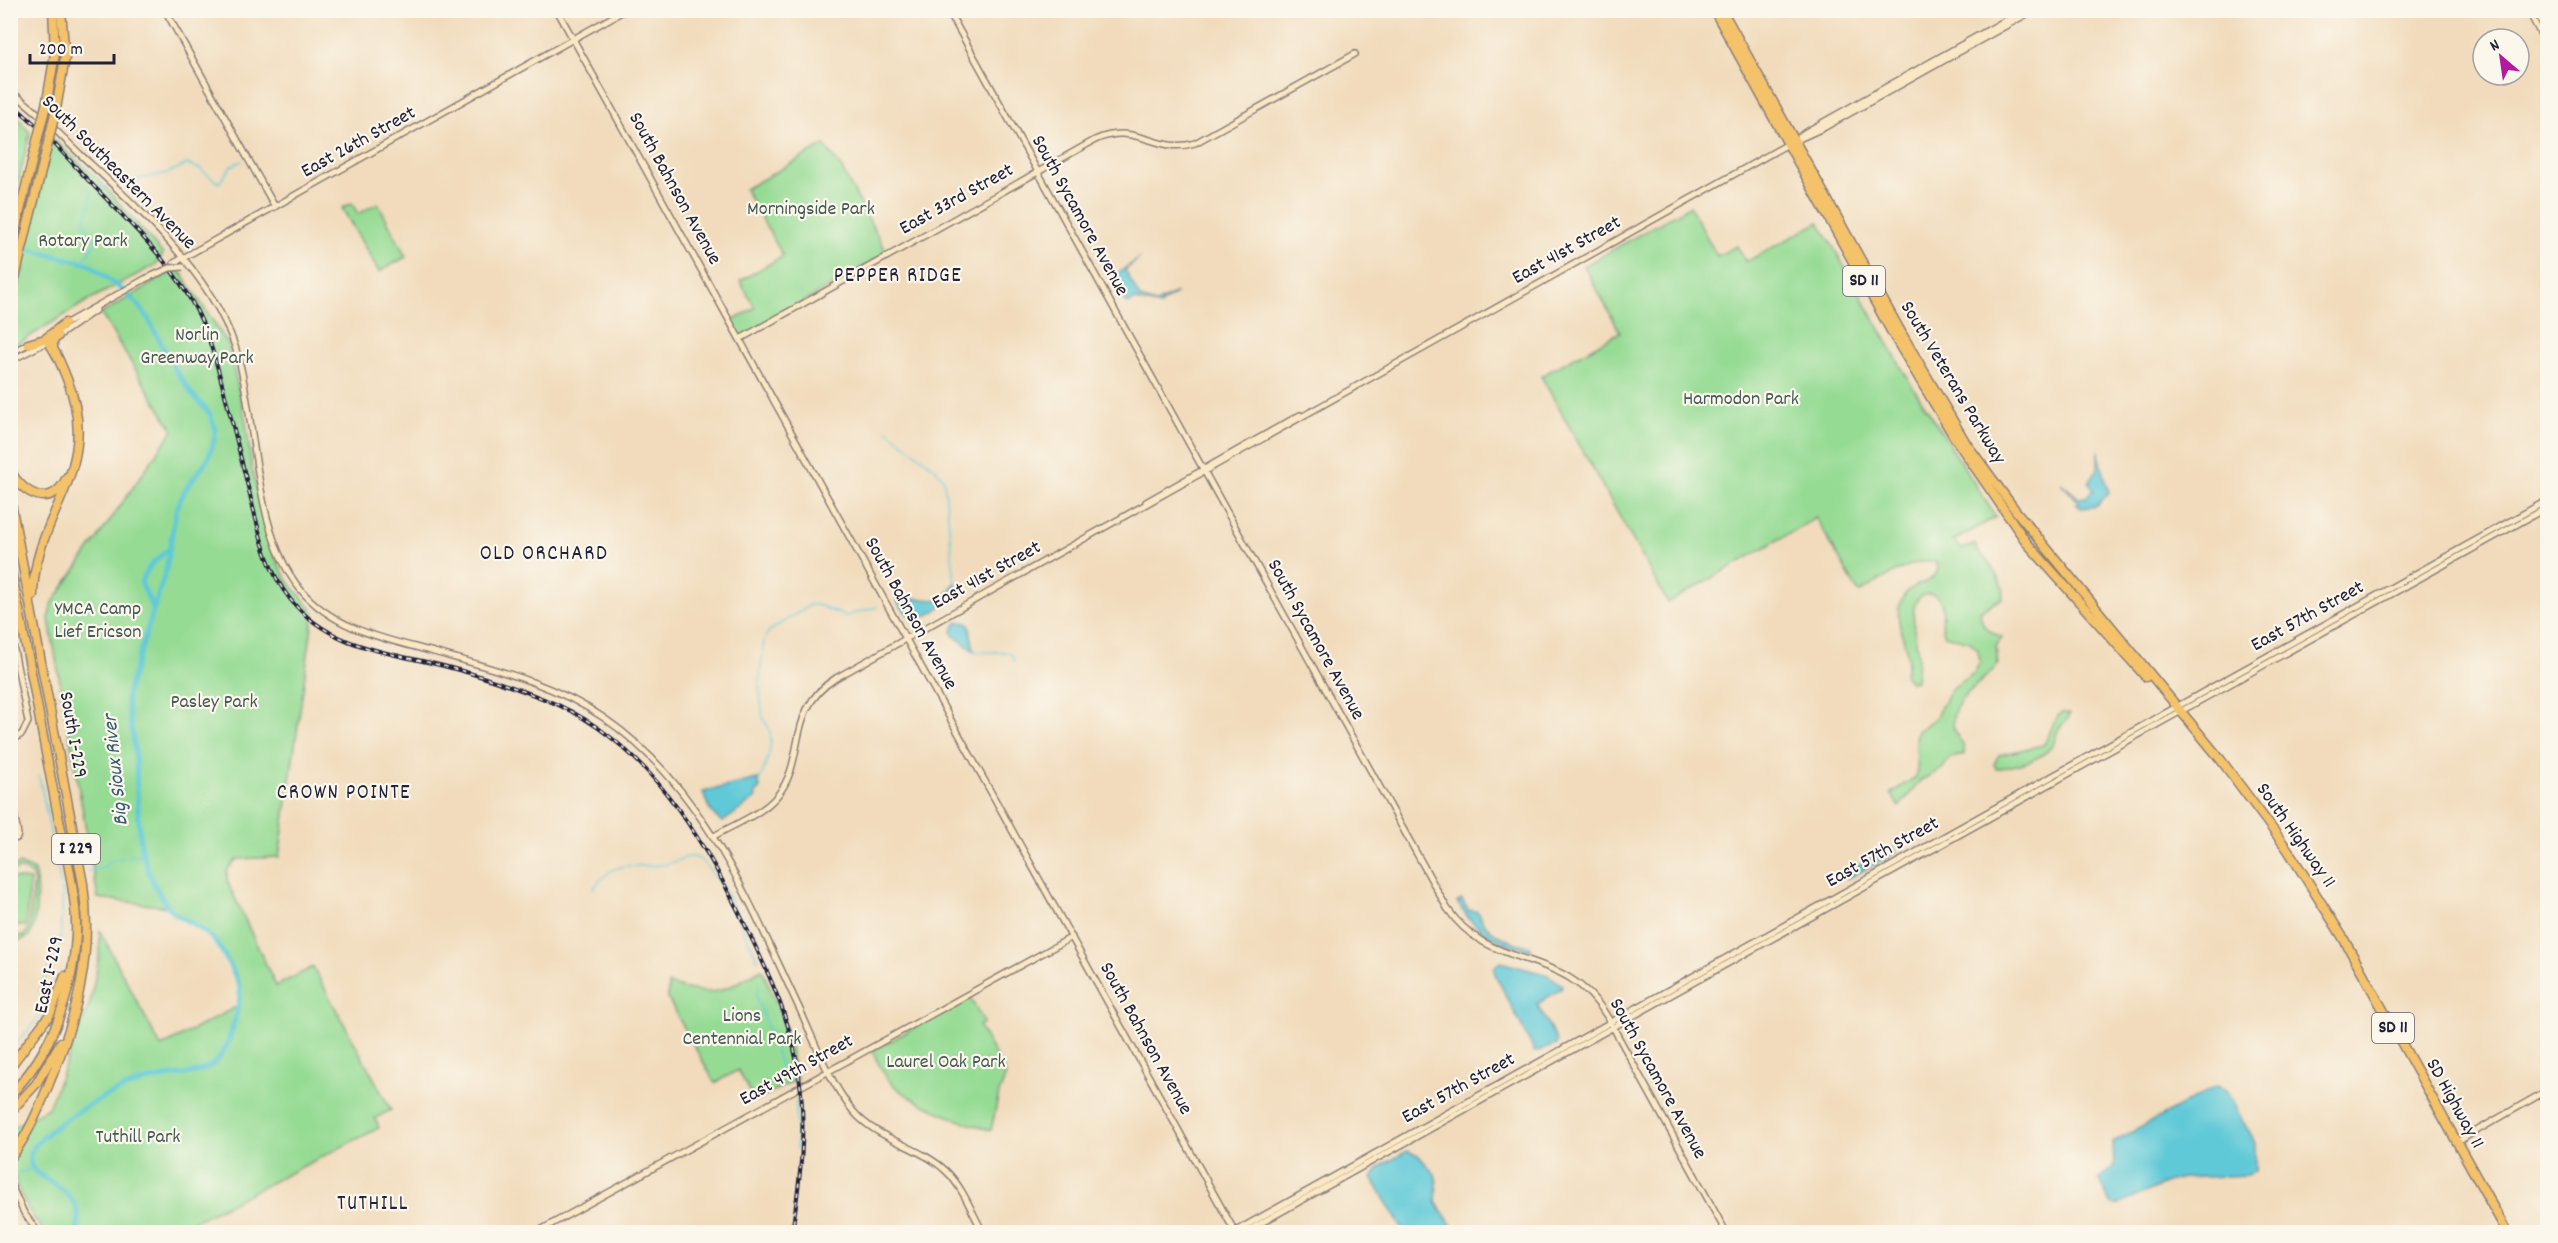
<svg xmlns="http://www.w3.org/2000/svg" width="2558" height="1243" viewBox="0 0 2558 1243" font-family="Dekko,sans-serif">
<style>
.green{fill:#96db94;stroke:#5c7e68;stroke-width:1.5}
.water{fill:#5ec9d7;stroke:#407689;stroke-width:1.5}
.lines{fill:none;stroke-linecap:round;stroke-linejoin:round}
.stream{stroke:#5ec9d7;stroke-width:1.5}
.river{stroke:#5ec9d7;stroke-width:5}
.secondary-casing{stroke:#8a7e7c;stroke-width:8}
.highway-casing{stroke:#8a7e7c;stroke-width:11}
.secondary{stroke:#fae7c3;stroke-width:5}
.highway{stroke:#f3c26a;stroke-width:8}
.rail-casing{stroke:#22223b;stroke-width:4}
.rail{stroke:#fbf7ec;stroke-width:1.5;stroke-dasharray:4.5;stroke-linecap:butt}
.secondary-bridge-casing{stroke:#8a7e7c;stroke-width:8;stroke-linecap:butt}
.highway-bridge-casing{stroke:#8a7e7c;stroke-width:11;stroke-linecap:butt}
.secondary-bridge{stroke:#fae7c3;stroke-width:5}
.highway-bridge{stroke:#f3c26a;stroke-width:8}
.labels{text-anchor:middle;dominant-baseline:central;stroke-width:4.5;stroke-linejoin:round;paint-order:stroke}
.shield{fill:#fbf7ec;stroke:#636270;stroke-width:1.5}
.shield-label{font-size:18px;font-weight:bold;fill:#22223b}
.street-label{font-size:20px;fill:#22223b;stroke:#fbf7ec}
.park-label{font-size:20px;fill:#455a56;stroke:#fbf7ec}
.neighbourhood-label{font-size:21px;letter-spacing:1.5px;fill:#22223b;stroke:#fbf7ec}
.water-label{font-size:21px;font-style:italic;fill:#375c72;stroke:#fbf7ec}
</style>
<rect width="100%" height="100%" fill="#fbf7ec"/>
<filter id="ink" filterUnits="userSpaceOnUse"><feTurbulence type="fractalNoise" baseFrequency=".0167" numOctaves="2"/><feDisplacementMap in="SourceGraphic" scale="12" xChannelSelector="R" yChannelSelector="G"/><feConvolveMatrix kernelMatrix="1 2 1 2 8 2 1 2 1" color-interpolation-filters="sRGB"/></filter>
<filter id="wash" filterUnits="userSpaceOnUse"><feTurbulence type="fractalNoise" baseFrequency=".008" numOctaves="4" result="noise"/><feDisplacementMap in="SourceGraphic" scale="24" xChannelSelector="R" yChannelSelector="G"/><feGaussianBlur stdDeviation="1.35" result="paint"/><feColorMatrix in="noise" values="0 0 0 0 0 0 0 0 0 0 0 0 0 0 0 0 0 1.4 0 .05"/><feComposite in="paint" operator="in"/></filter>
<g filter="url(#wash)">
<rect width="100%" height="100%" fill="#f1dbbc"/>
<path class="green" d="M11 109 30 133 11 214Z
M52 138 99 180 163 254 157 264 87 301 11 348 17 293Z
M824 145 840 166 887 253 740 339 731 322 755 308 740 281 783 256 745 189Z
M352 203 358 214 378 203 406 257 379 272 342 208Z
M1690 206 1717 256 1737 246 1746 262 1819 222 1911 384 1996 517 1953 541 1962 549 1975 544C1977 553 1980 552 1986 559 1988 560 2002 585 2004 588L2002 598 1980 611C1981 628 1989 631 2002 637L1996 647 1998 665C1984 682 1945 702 1954 729 1957 739 1966 744 1964 755L1950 758 1942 769 1921 780 1899 807 1891 793 1916 777C1921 761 1912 747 1918 731L1935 718 1951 689 1974 673 1980 662 1978 650 1970 642 1945 635C1937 622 1950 608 1935 595 1900 587 1918 641 1918 657 1918 665 1916 673 1916 681L1910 682 1905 675C1905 669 1909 664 1908 658 1905 636 1888 611 1908 591 1918 582 1932 584 1938 570L1937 563C1921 552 1875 584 1859 593L1816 518 1668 603 1541 376 1620 332 1584 266Z
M180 271 228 344 246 422 252 470 271 549 287 580 314 612 279 857 237 859 227 870V881L276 986 313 967 391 1110 375 1118 379 1128 173 1232H44C16 1197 10 1173 10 1129L48 1108 90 1003 99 958 100 931 161 1047 238 1006 240 991 236 978 224 954 208 934 178 917 168 907 98 898 49 619 51 605 173 430 101 314 169 273Z
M2061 713 2070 714C2068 721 2063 723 2059 728 2055 734 2056 741 2052 746 2040 762 2013 766 1996 769L1994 764 1999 755 2043 745C2052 735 2050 722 2061 713Z
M19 864 33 870C39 880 37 927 29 936 24 941 17 941 11 941V936H24L29 927 34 881C31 870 20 865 11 873V868Z
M11 878 30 880 26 926 11 925Z
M762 969 783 1019 797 1079 755 1101 738 1070 715 1083 668 999V984C718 999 718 993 762 969Z
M970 997 984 1023 979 1026 1006 1075 999 1093 991 1130C963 1124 913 1103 892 1084 883 1075 878 1062 872 1051Z"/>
<path class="water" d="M1140 258 1125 270 1140 298 1156 303 1177 293 1161 303V306L1135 300 1127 304 1115 288 1112 277Z
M2098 451 2109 492 2097 506 2081 508 2076 504 2080 503 2061 483 2079 498 2086 497 2093 490 2089 482 2098 469Z
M955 583 957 585C952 601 934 613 919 619L906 613 897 601 898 597 935 600 946 595Z
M957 622 969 623 974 651 953 635 952 631Z
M758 779 760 788 755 793 756 798 723 822C711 816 706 803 703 792Z
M1893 847 1897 853 1891 856 1850 877 1847 878 1843 873 1844 869 1855 867Z
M1462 900 1468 910 1478 912C1484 932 1510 943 1530 946L1531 951C1500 944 1474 931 1457 902Z
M1500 962 1548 975 1562 985 1561 989 1537 1004 1557 1041 1556 1045 1535 1052 1495 974 1494 967Z
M2217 1086 2226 1090 2255 1143V1172L2247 1175 2183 1178 2170 1181 2117 1206 2110 1203 2099 1180 2114 1166 2113 1142Z
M1407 1151 1418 1155 1435 1174 1437 1182 1436 1202 1456 1232H1404L1372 1178 1379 1167Z"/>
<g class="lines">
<path class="stream" d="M10 122 20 114
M119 183 168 173 187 164 200 169 219 183 231 166 242 161
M98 186 108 187
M83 262 97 240 90 234 84 220 90 206 91 189
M887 430 936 469 944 480 955 583
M973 651C984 654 1004 649 1012 655L1014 661
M759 781C767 762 779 736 763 719L759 685 764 640 769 631 810 605H818L845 616 877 607
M88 871 102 868 115 859 143 854
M593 889C618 854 632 871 667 864 679 862 685 854 698 858 713 869 715 881 725 891L758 960
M759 986 756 996 787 1083
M39 992 60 942 63 895 39 775
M10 1049C20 1038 44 1018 43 1003
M796 1098 797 1149
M19 1172 33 1169"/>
<path class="river" d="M20 247 89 264 130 296 147 316 172 365 192 394 210 414 215 428V438L208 459 185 490 176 510 166 570 127 694C127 713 133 732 135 752 140 800 132 850 159 893 176 922 184 915 206 933 218 942 225 956 232 970 235 976 240 983 240 991 240 1003 236 1015 233 1026 218 1086 188 1068 142 1082 112 1091 79 1109 54 1128 46 1134 33 1144 30 1155 24 1184 88 1180 77 1232
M152 607 141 582 150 566 168 549"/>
</g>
</g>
<g filter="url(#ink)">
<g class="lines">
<g class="secondary-casing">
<path id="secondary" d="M165 10 275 207
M557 10 1235 1232
M948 10 1447 908C1492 975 1564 943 1608 1018L1726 1232
M2528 10 2548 48
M10 91C36 109 58 133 81 155 140 210 219 279 239 360 257 430 254 532 300 589 334 630 386 639 434 652 493 669 553 683 604 718 705 787 751 906 801 1012 816 1045 830 1083 853 1111 877 1140 920 1146 946 1171 963 1187 972 1213 983 1232
M1795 141 1804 133 2024 10
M174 263 625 10
M65 324 145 279
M57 337 96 310
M740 339 1095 140C1138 121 1156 155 1195 143L1355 54
M10 353 30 343
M10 361 49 341
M1146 502 1300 415
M10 629 28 722 22 734 10 741
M10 793 18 834 17 838 10 841
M714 836C735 824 762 814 777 796 808 758 784 711 836 678L1788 144 1825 127 2034 10
M2457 1142 2548 1090
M10 1183 24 1213 38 1232
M537 1232 1072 937
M1234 1232 2548 500
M1245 1232 2548 507"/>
</g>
<g class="highway-casing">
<path id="highway" d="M1714 10 1895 338 1956 440 2027 543 2146 677
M1722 10 1902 334 1966 443 2016 511 2221 760 2288 850 2342 936 2507 1232
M47 101 55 53 53 10
M56 109 65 58 61 10
M10 252 37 141
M10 298 46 151
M28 344 45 339 65 323
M53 349V341L58 336
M10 470C23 495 52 510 67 477
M10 498 83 884C93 954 77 1017 50 1081 39 1109 28 1135 10 1159
M10 567C27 643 39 719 54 795 61 834 78 896 76 934 73 993 52 1053 10 1095
M33 595C34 511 104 472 67 379 62 367 55 347 45 339
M10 1067 50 1014 65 976
M10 1112 36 1084 61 1042"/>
</g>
<use href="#secondary" class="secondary"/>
<use href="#highway" class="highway"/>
<g class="rail-casing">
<path id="rail" d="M10 103C38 124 61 151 85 177 132 226 189 276 210 343 226 392 237 444 250 495 259 531 266 569 290 599 331 650 392 652 451 668 483 676 513 687 544 699 644 737 703 837 747 929 770 976 792 1023 799 1076 807 1129 800 1180 792 1232"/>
</g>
<use href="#rail" class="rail"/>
<g class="secondary-bridge-casing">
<path id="secondary-bridge" d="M145 279 170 268 183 267"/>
</g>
<g class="highway-bridge-casing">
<path id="highway-bridge" d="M37 141 47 101
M46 151 56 109"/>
</g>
<use href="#secondary-bridge" class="secondary-bridge"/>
<use href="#highway-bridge" class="highway-bridge"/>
</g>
</g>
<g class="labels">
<g class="shield">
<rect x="1843" y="266" width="42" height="30" rx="4.5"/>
<rect x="52" y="834" width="48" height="30" rx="4.5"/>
<rect x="2372" y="1013" width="42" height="30" rx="4.5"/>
</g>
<g class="shield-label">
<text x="1864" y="281">SD 11</text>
<text x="76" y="849">I 229</text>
<text x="2393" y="1028">SD 11</text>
</g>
<g class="street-label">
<text transform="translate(359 143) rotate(-29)">East 26th Street</text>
<text transform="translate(118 173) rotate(45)">South Southeastern Avenue</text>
<text transform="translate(674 189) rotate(61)">South Bahnson Avenue</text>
<text transform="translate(957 200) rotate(-29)">East 33rd Street</text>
<text transform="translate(1079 216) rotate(61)">South Sycamore Avenue</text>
<text transform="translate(1567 251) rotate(-29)">East 41st Street</text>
<text transform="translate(1952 383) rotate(59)">South Veterans Parkway</text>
<text transform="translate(987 576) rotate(-29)">East 41st Street</text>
<text transform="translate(910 614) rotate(61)">South Bahnson Avenue</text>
<text transform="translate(2308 617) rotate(-29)">East 57th Street</text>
<text transform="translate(1315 640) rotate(61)">South Sycamore Avenue</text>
<text transform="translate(72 735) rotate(80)">South I-229</text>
<text transform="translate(2295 836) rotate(55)">South Highway 11</text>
<text transform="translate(1883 853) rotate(-29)">East 57th Street</text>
<text transform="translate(50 975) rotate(-78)">East I-229</text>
<text transform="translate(1145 1039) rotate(61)">South Bahnson Avenue</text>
<text transform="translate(797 1071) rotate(-29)">East 49th Street</text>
<text transform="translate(1657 1079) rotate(61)">South Sycamore Avenue</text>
<text transform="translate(1459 1089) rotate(-29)">East 57th Street</text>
<text transform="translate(2454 1104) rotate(61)">SD Highway 11</text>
</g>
<g class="park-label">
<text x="811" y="210">Morningside Park</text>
<text x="83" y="242">Rotary Park</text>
<text x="197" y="336">Norlin<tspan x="197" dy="23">Greenway Park</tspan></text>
<text x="1741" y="400">Harmodon Park</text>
<text x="98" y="610">YMCA Camp<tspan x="98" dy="23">Lief Ericson</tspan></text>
<text x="214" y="703">Pasley Park</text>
<text x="742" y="1017">Lions<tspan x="742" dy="23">Centennial Park</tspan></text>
<text x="946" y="1063">Laurel Oak Park</text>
<text x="138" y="1138">Tuthill Park</text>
</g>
<g class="neighbourhood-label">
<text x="898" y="277">PEPPER RIDGE</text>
<text x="544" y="555">OLD ORCHARD</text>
<text x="344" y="794">CROWN POINTE</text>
<text x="373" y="1205">TUTHILL</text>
</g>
<g class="water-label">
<text transform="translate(117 770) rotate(-96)">Big Sioux River</text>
</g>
</g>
<rect width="2558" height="1243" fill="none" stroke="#fbf7ec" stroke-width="36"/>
<g transform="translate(2501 57) rotate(331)"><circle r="28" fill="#fbf7ec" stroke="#a4a2a5" stroke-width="1.5"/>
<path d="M0-4.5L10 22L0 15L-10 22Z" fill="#b5179e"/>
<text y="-9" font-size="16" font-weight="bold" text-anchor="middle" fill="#22223b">N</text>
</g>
<path d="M30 54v9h84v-9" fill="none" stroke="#22223b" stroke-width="3"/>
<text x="39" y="54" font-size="18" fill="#22223b" stroke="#fbf7ec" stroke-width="4.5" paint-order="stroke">200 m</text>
</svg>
